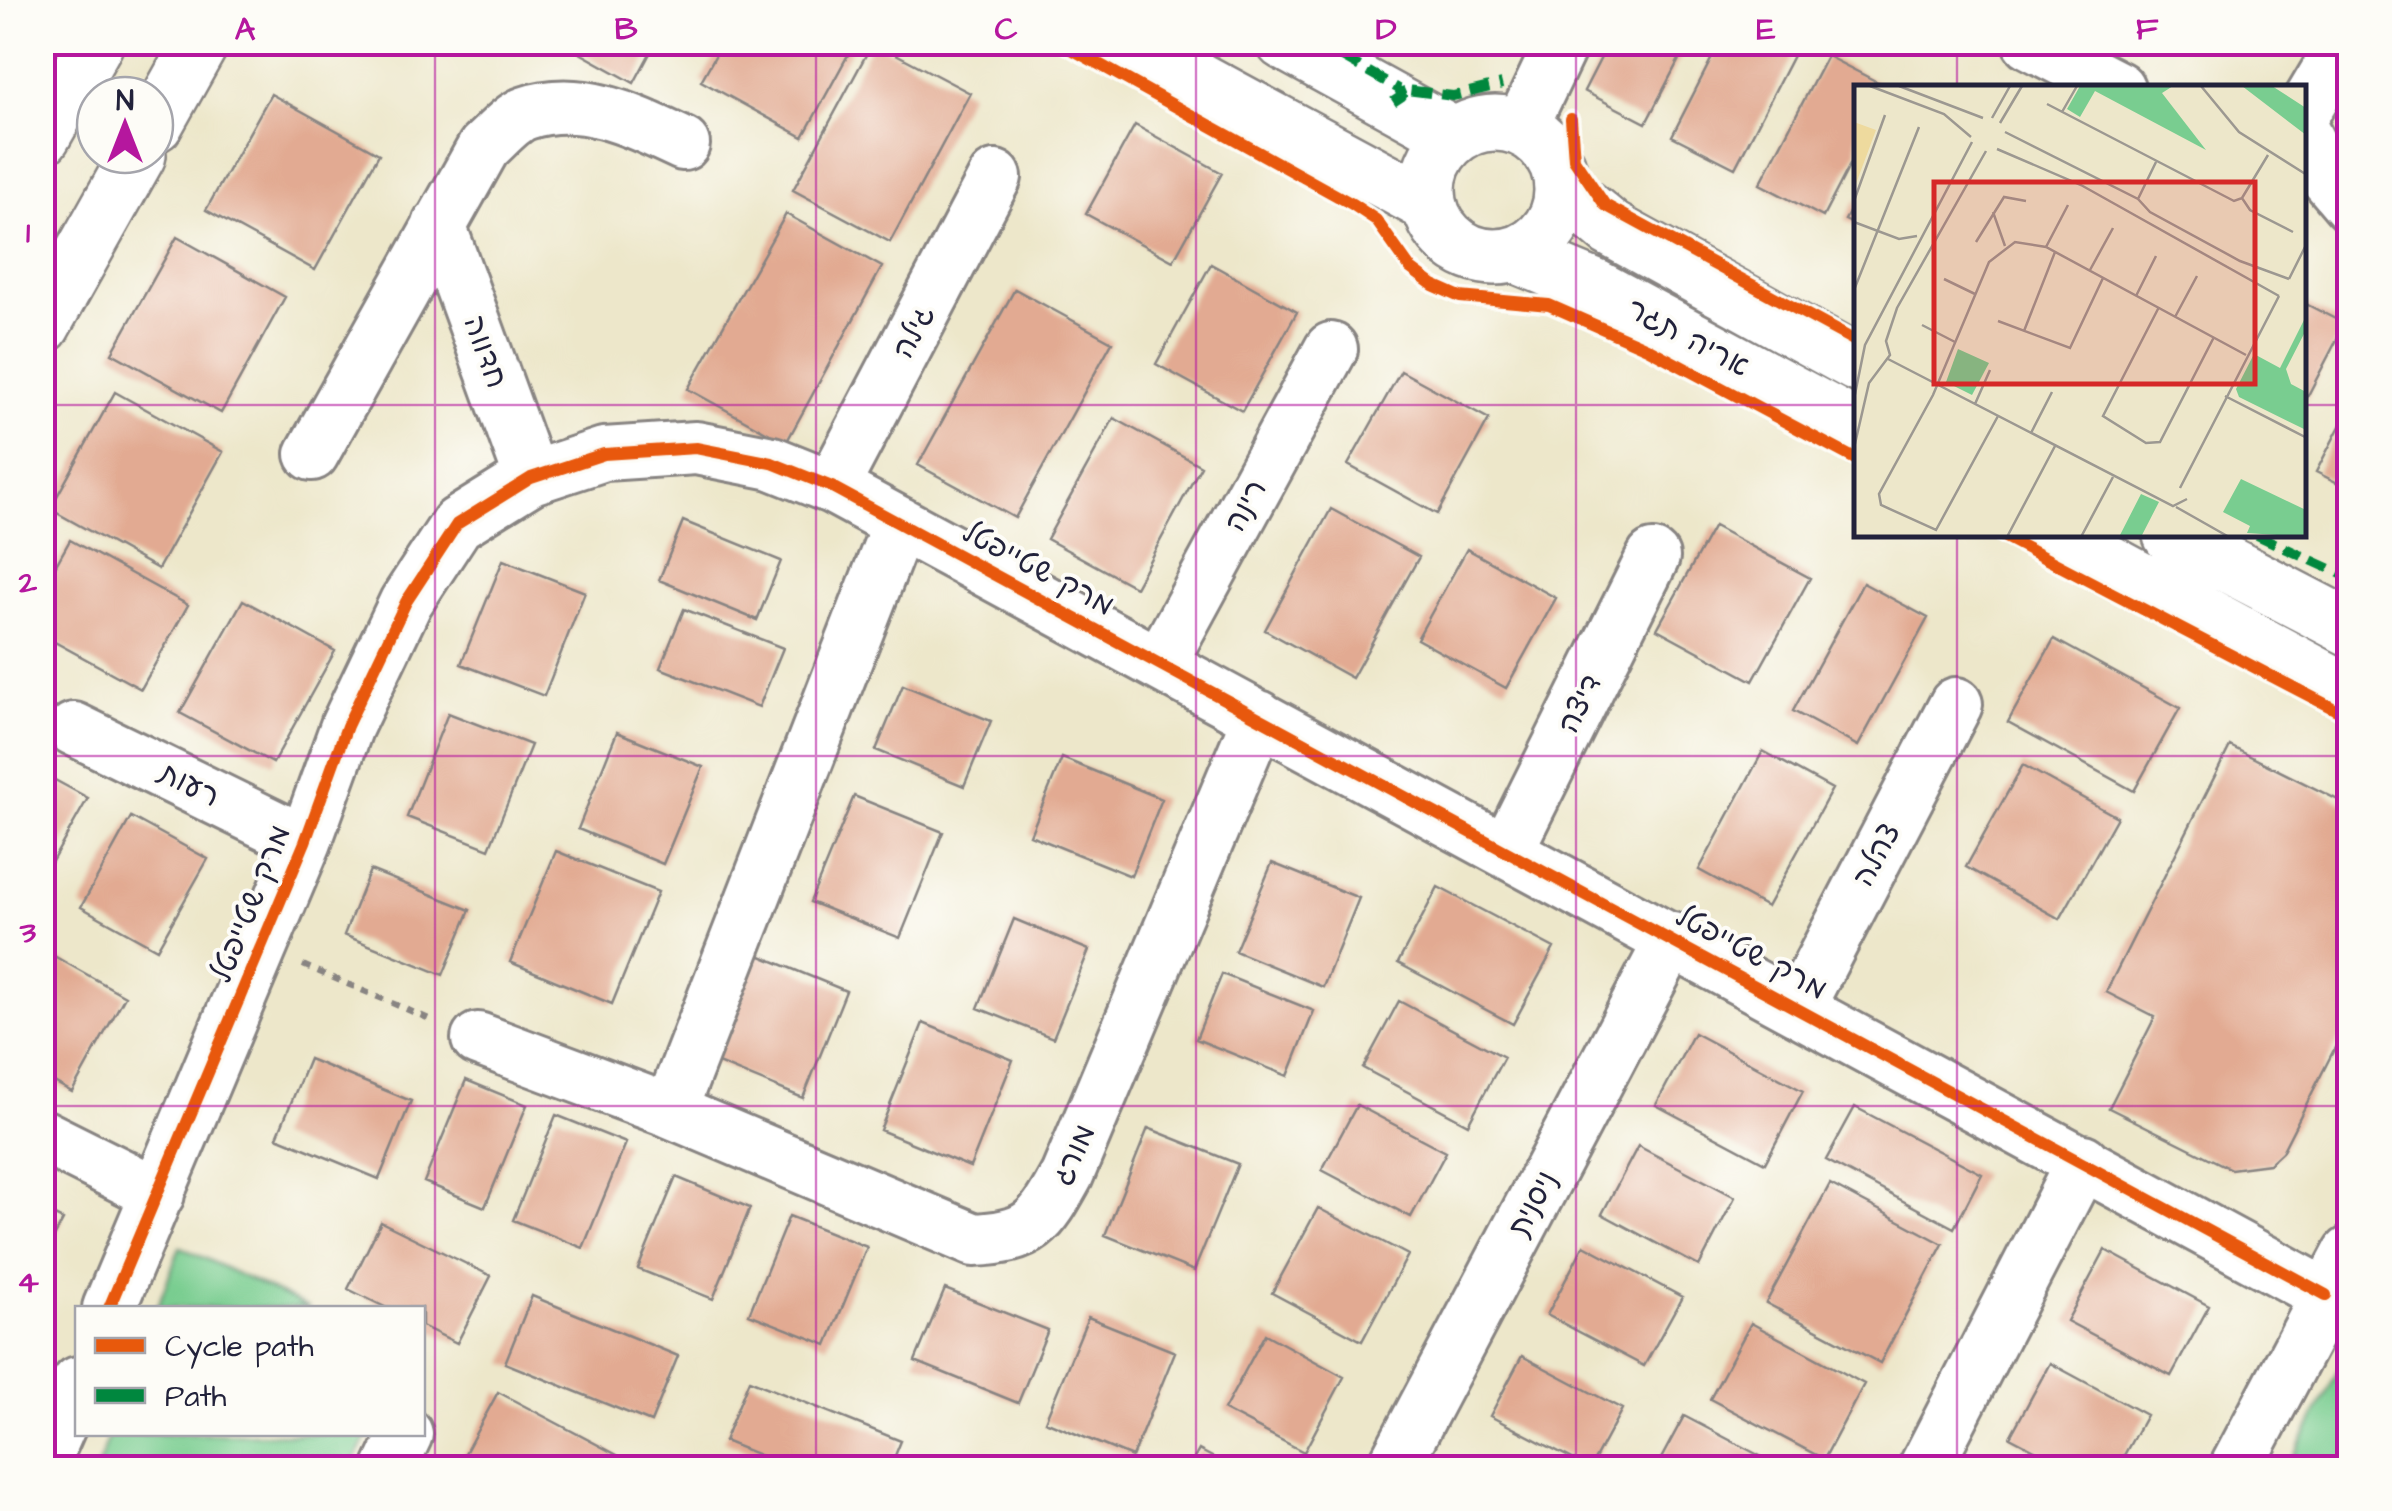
<svg xmlns="http://www.w3.org/2000/svg" width="2392" height="1511" viewBox="0 0 2392 1511" font-family="'Architects Daughter','Playpen Sans Hebrew',sans-serif">
<style>
.green{fill:#79cd90;stroke:#4e7866;stroke-width:2.5}
.building{fill:#e2aa92}
.lines{fill:none;stroke-linecap:round;stroke-linejoin:round}
.street-casing{stroke:#888482;stroke-width:58}
.secondary-casing{stroke:#888482;stroke-width:60}
.path{stroke:#888482;stroke-width:6;stroke-dasharray:8 8;stroke-linecap:butt}
.street{stroke:#fff;stroke-width:52}
.secondary{stroke:#fff;stroke-width:55}
.quiet{stroke:#00873e;stroke-width:10;stroke-dasharray:20 10;stroke-linecap:butt}
.cycleway-casing{stroke:#fdfcf7;stroke-width:19}
.cycleway{stroke:#e8590c;stroke-width:12}
.grid{fill:none;stroke:#b5179e;stroke-width:2.5;stroke-opacity:0.55}
.labels{text-anchor:middle;dominant-baseline:central;stroke-width:8;stroke-linejoin:round;paint-order:stroke}
.street-label{font-size:30px;fill:#22223b;stroke:#fdfcf7}
.inset-road{fill:none;stroke:#9c9891;stroke-width:2.5}
.view{fill:#d62828;fill-opacity:0.15;stroke:#d62828;stroke-width:5}
.inset-edge{fill:none;stroke:#22223b;stroke-width:5}
.neatline{fill:none;stroke:#b5179e;stroke-width:4}
.grid-label{font-size:32px;text-anchor:middle;font-weight:bold;fill:#b5179e}
</style>
<rect width="100%" height="100%" fill="#fdfcf7"/>
<filter id="ink" filterUnits="userSpaceOnUse"><feTurbulence type="fractalNoise" baseFrequency=".01" numOctaves="2"/><feDisplacementMap in="SourceGraphic" scale="20" xChannelSelector="R" yChannelSelector="G"/><feConvolveMatrix kernelMatrix="1 2 1 2 8 2 1 2 1" color-interpolation-filters="sRGB"/></filter>
<filter id="wash" filterUnits="userSpaceOnUse"><feTurbulence type="fractalNoise" baseFrequency=".0048" numOctaves="4" result="noise"/><feDisplacementMap in="SourceGraphic" scale="40" xChannelSelector="R" yChannelSelector="G"/><feGaussianBlur stdDeviation="2.25" result="paint"/><feColorMatrix in="noise" values="0 0 0 0 0 0 0 0 0 0 0 0 0 0 0 0 0 1.4 0 .05"/><feComposite in="paint" operator="in"/></filter>
<g filter="url(#wash)">
<rect width="100%" height="100%" fill="#ede7ca"/>
<path class="green" d="M180 1247H181L309 1308H157Z
M2349 1349V1468H2288Z
M110 1434H369L350 1468H97Z"/>
<g id="blocks">
<path class="building" d="M574 42H656L634 83 571 48Z
M723 42H855L803 137 701 81Z
M873 42 970 93 890 242 793 190Z
M1609 42H1688L1646 123 1584 91Z
M1720 42H1800L1735 168 1672 136Z
M1827 56 1889 88H1857V151L1823 217 1760 184Z
M271 94 379 154 315 270 206 210Z
M1135 125 1222 173 1173 261 1086 214Z
M1857 198V226L1845 220Z
M786 214 882 267 786 443 688 389Z
M177 237 285 297 221 413 112 353Z
M1211 264 1297 312 1242 411 1156 364Z
M1015 289 1112 342 1015 518 918 465Z
M2304 303 2345 324 2304 403Z
M1401 371 1489 419 1437 514 1348 465Z
M115 392 223 452 158 569 50 509Z
M2350 407V489L2316 472Z
M1114 418 1201 466 1135 587 1047 539Z
M1331 509 1419 557 1352 678 1265 630Z
M683 521 781 561 757 620 659 580Z
M1714 526 1810 578 1753 681 1657 629Z
M70 540 188 605 141 689 42 635V590Z
M1467 549 1556 598 1506 688 1417 639Z
M503 560 585 592 544 696 461 664Z
M1863 583 1928 618 1858 746 1793 711Z
M243 600 335 651 273 763 180 713Z
M684 609 783 648 759 707 660 668Z
M2054 639 2180 708 2134 791 2008 722Z
M903 685 991 721 964 786 876 750Z
M448 713 531 745 489 849 407 817Z
M617 732 703 767 663 864 578 829Z
M2230 746 2350 806V1018L2282 1152 2269 1164 2231 1169 2109 1108 2155 1017 2106 992Z
M1763 751 1832 789 1767 907 1699 870Z
M1062 758 1162 799 1131 876 1030 835Z
M2023 765 2117 817 2060 919 1966 867Z
M42 773 88 798 42 879Z
M854 796 943 832 900 938 810 902Z
M131 817 208 859 157 949 81 907Z
M556 851 658 892 612 1004 510 962Z
M1272 863 1359 898 1323 987 1235 951Z
M370 870 470 910 443 975 344 935Z
M1438 887 1554 948 1513 1024 1398 963Z
M1014 919 1089 950 1053 1038 978 1008Z
M756 954 846 991 803 1098 713 1061Z
M54 956 125 996 72 1092 42 1075V977Z
M1222 974 1314 1011 1288 1076 1196 1039Z
M1399 1001 1504 1057 1468 1124 1363 1068Z
M923 1023 1013 1060 970 1167 880 1130Z
M1694 1033 1803 1091 1765 1163 1656 1105Z
M309 1059 411 1101 379 1179 277 1137Z
M466 1080 527 1105 485 1207 424 1182Z
M1357 1105 1446 1152 1411 1217 1322 1170Z
M1855 1107 1982 1174 1954 1228 1826 1160Z
M556 1115 626 1143 583 1248 513 1220Z
M1148 1128 1238 1164 1194 1271 1105 1235Z
M1638 1146 1735 1197 1699 1266 1602 1214Z
M676 1177 750 1208 713 1299 638 1269Z
M1830 1184 1943 1244 1880 1363 1766 1303Z
M1318 1208 1408 1255 1362 1341 1272 1293Z
M42 1210 63 1220 42 1260Z
M789 1216 867 1247 827 1345 749 1314Z
M381 1222 491 1276 457 1343 422 1326V1308H387L348 1289Z
M1584 1245 1682 1297 1644 1366 1547 1315Z
M2105 1250 2209 1306 2171 1376 2067 1321Z
M945 1289 1048 1330 1018 1403 915 1361Z
M532 1296 678 1356 651 1422 505 1363Z
M1088 1317 1175 1352 1132 1457 1045 1421Z
M1751 1323 1864 1384 1824 1459 1710 1399Z
M1265 1334 1344 1377 1304 1452 1224 1410Z
M1522 1356 1622 1409 1590 1468 1490 1416Z
M2050 1363 2146 1415 2117 1468H2069L2010 1437Z
M749 1380 901 1441 890 1468H792L724 1441Z
M498 1392 617 1455 609 1468H484L463 1457Z
M1684 1416 1783 1468H1656Z
M1199 1450 1233 1468H1189Z
M1967 1457 1989 1468H1961Z"/>
</g>
</g>
<g filter="url(#ink)">
<use href="#blocks" fill-opacity="0" stroke="#888482" stroke-width="2.5"/>
<g class="lines">
<g class="street-casing">
<path id="street" d="M2029 42 2118 88
M2304 111 2345 42
M1521 128 1562 42
M2304 134 2327 178 2350 205
M439 225 531 478
M312 454 484 147C496 137 511 118 526 113 581 94 634 121 683 144
M832 487 995 177
M1160 663 1331 349
M74 729 305 842
M1507 850 1653 557
M1798 1007 1956 704
M478 1039 670 1111 974 1240C1032 1237 1040 1224 1067 1175L1259 717
M670 1111 899 523
M42 1136 158 1194
M109 1308 305 842 347 726 406 602 457 524 531 478 604 454 696 448 772 463 832 487 2326 1295
M42 1465 78 1383
M390 1468 406 1434
M1393 1468 1672 939
M1925 1468 2083 1161
M2236 1468 2350 1253"/>
</g>
<g class="secondary-casing">
<path id="secondary" d="M1128 42 1428 204
M1284 42 1455 136
M1428 190a67 67 0 1 1 134 0a67 67 0 1 1-134 0Z
M155 124 201 42
M42 137 96 42
M1563 189 1611 229 1857 364
M1516 255 1596 288 1857 428
M42 326 138 155
M2057 535 2350 693
M2171 535 2350 628"/>
</g>
<path class="path" d="M303 965 434 1021"/>
<use href="#street" class="street"/>
<use href="#secondary" class="secondary"/>
<path class="quiet" d="M1316 42 1399 89
M1393 102 1402 96 1399 89 1453 96 1502 84
M2257 535 2350 578"/>
<g class="cycleway-casing">
<path id="cycleway" d="M1059 42 1352 204 1376 220 1410 268 1433 285 1460 297 1549 305 1647 348 1857 460
M1571 119 1574 159 1605 205 1857 342
M2001 535 2350 717
M109 1308 305 842 347 726 406 602 457 524 531 478 604 454 696 448 772 463 832 487 2326 1295"/>
</g>
<use href="#cycleway" class="cycleway"/>
</g>
</g>
<path class="grid" d="M435 42V1468M816 42V1468M1196 42V1468M1576 42V1468M1957 42V88M42 405H1857M2304 405H2350M1957 535V1468M42 756H2350M42 1106H2350"/>
<g class="labels">
<g class="street-label">
<text transform="translate(914 332) rotate(-62)">גילה</text>
<text transform="translate(1688 338) rotate(28)">אריה תגר</text>
<text transform="translate(485 352) rotate(70)">חדווה</text>
<text transform="translate(1246 506) rotate(-61)">רינה</text>
<text transform="translate(1038 569) rotate(28)">מרק שטייפטל</text>
<text transform="translate(1580 704) rotate(-64)">דיצה</text>
<text transform="translate(189 785) rotate(26)">רעות</text>
<text transform="translate(1877 855) rotate(-62)">צהלה</text>
<text transform="translate(251 904) rotate(-68)">מרק שטייפטל</text>
<text transform="translate(1751 953) rotate(28)">מרק שטייפטל</text>
<text transform="translate(1074 1155) rotate(-66)">מורג</text>
<text transform="translate(1533 1204) rotate(-62)">ניסנית</text>
</g>
</g>
<g transform="translate(1854 85)">
<rect width="452" height="452" fill="#ede7ca"/>
<path d="M226 1H319L308 8 352 65 241 6 226 32 213 24ZM388 1H418L452 23V50ZM452 231V245L432 284 437 299 452 307V345L385 312 382 304 400 269 426 283ZM104 264 135 278 118 310 92 297ZM387 394 452 425V452L393 448 396 441 369 427ZM287 409 305 417 287 452H265Z" fill="#79cd90"/>
<path d="M0 37 22 45 0 104Z" fill="#eeda9e"/>
<path class="inset-road" d="M16 1 90 29 117 52M45 1 129 33M347 1 385 47 453 90M193 19 380 116 388 113 396 125 439 147M208 27 223 1M138 33 156 1M146 38 168 1M151 47 284 114 296 127 386 176 435 194M143 64 227 100 425 211M388 113 414 70M284 114 302 77M0 116 31 30M139 127 151 161M0 137 45 154 63 151M122 157 150 112 172 116M192 162 214 120M236 185 259 143M90 194 121 209M435 194 453 158M0 205 65 42M282 211 302 171M305 222 249 331 292 358 306 357 360 252M321 232 343 191M144 236 216 263 249 193M68 240 101 257M170 246 201 167M34 274 319 421 333 414M371 311 453 353M0 314 11 260 118 57M121 319 136 285M144 331 82 445 27 420 25 409 79 310 135 177 161 157 192 162 392 270M177 348 198 307M0 363 15 298 36 270 32 256 43 223 132 66M326 403 425 211M322 422 375 452M153 452 201 361M227 452 259 392"/>
<path class="view" d="M80 97H401V299H80Z"/>
<rect width="452" height="452" class="inset-edge"/>
</g>
<rect width="2392" height="1511" fill="none" stroke="#fdfcf7" stroke-width="110"/>
<rect x="75" y="1306" width="350" height="130" fill="#fdfcf7" stroke="#a5a5ac" stroke-width="2.5"/>
<rect x="95" y="1338" width="50" height="15" fill="#e8590c" stroke="#a5a5ac" stroke-width="2.5"/>
<text x="165" y="1356" font-size="30" fill="#22223b">Cycle path</text>
<rect x="95" y="1388" width="50" height="15" fill="#00873e" stroke="#a5a5ac" stroke-width="2.5"/>
<text x="165" y="1406" font-size="30" fill="#22223b">Path</text>
<g transform="translate(125 125)"><circle r="48" fill="#fdfcf7" stroke="#a5a5ac" stroke-width="2.5"/>
<path d="M0-8L18 38L0 25L-18 38Z" fill="#b5179e"/>
<text y="-15" font-size="28" font-weight="bold" text-anchor="middle" fill="#22223b">N</text>
</g>
<rect x="55" y="55" width="2282" height="1401" class="neatline"/>
<g class="grid-label">
<text x="245" y="39">A</text>
<text x="626" y="39">B</text>
<text x="1006" y="39">C</text>
<text x="1386" y="39">D</text>
<text x="1766" y="39">E</text>
<text x="2147" y="39">F</text>
<text x="28" y="242">1</text>
<text x="28" y="592">2</text>
<text x="28" y="942">3</text>
<text x="28" y="1292">4</text>
</g>
</svg>
